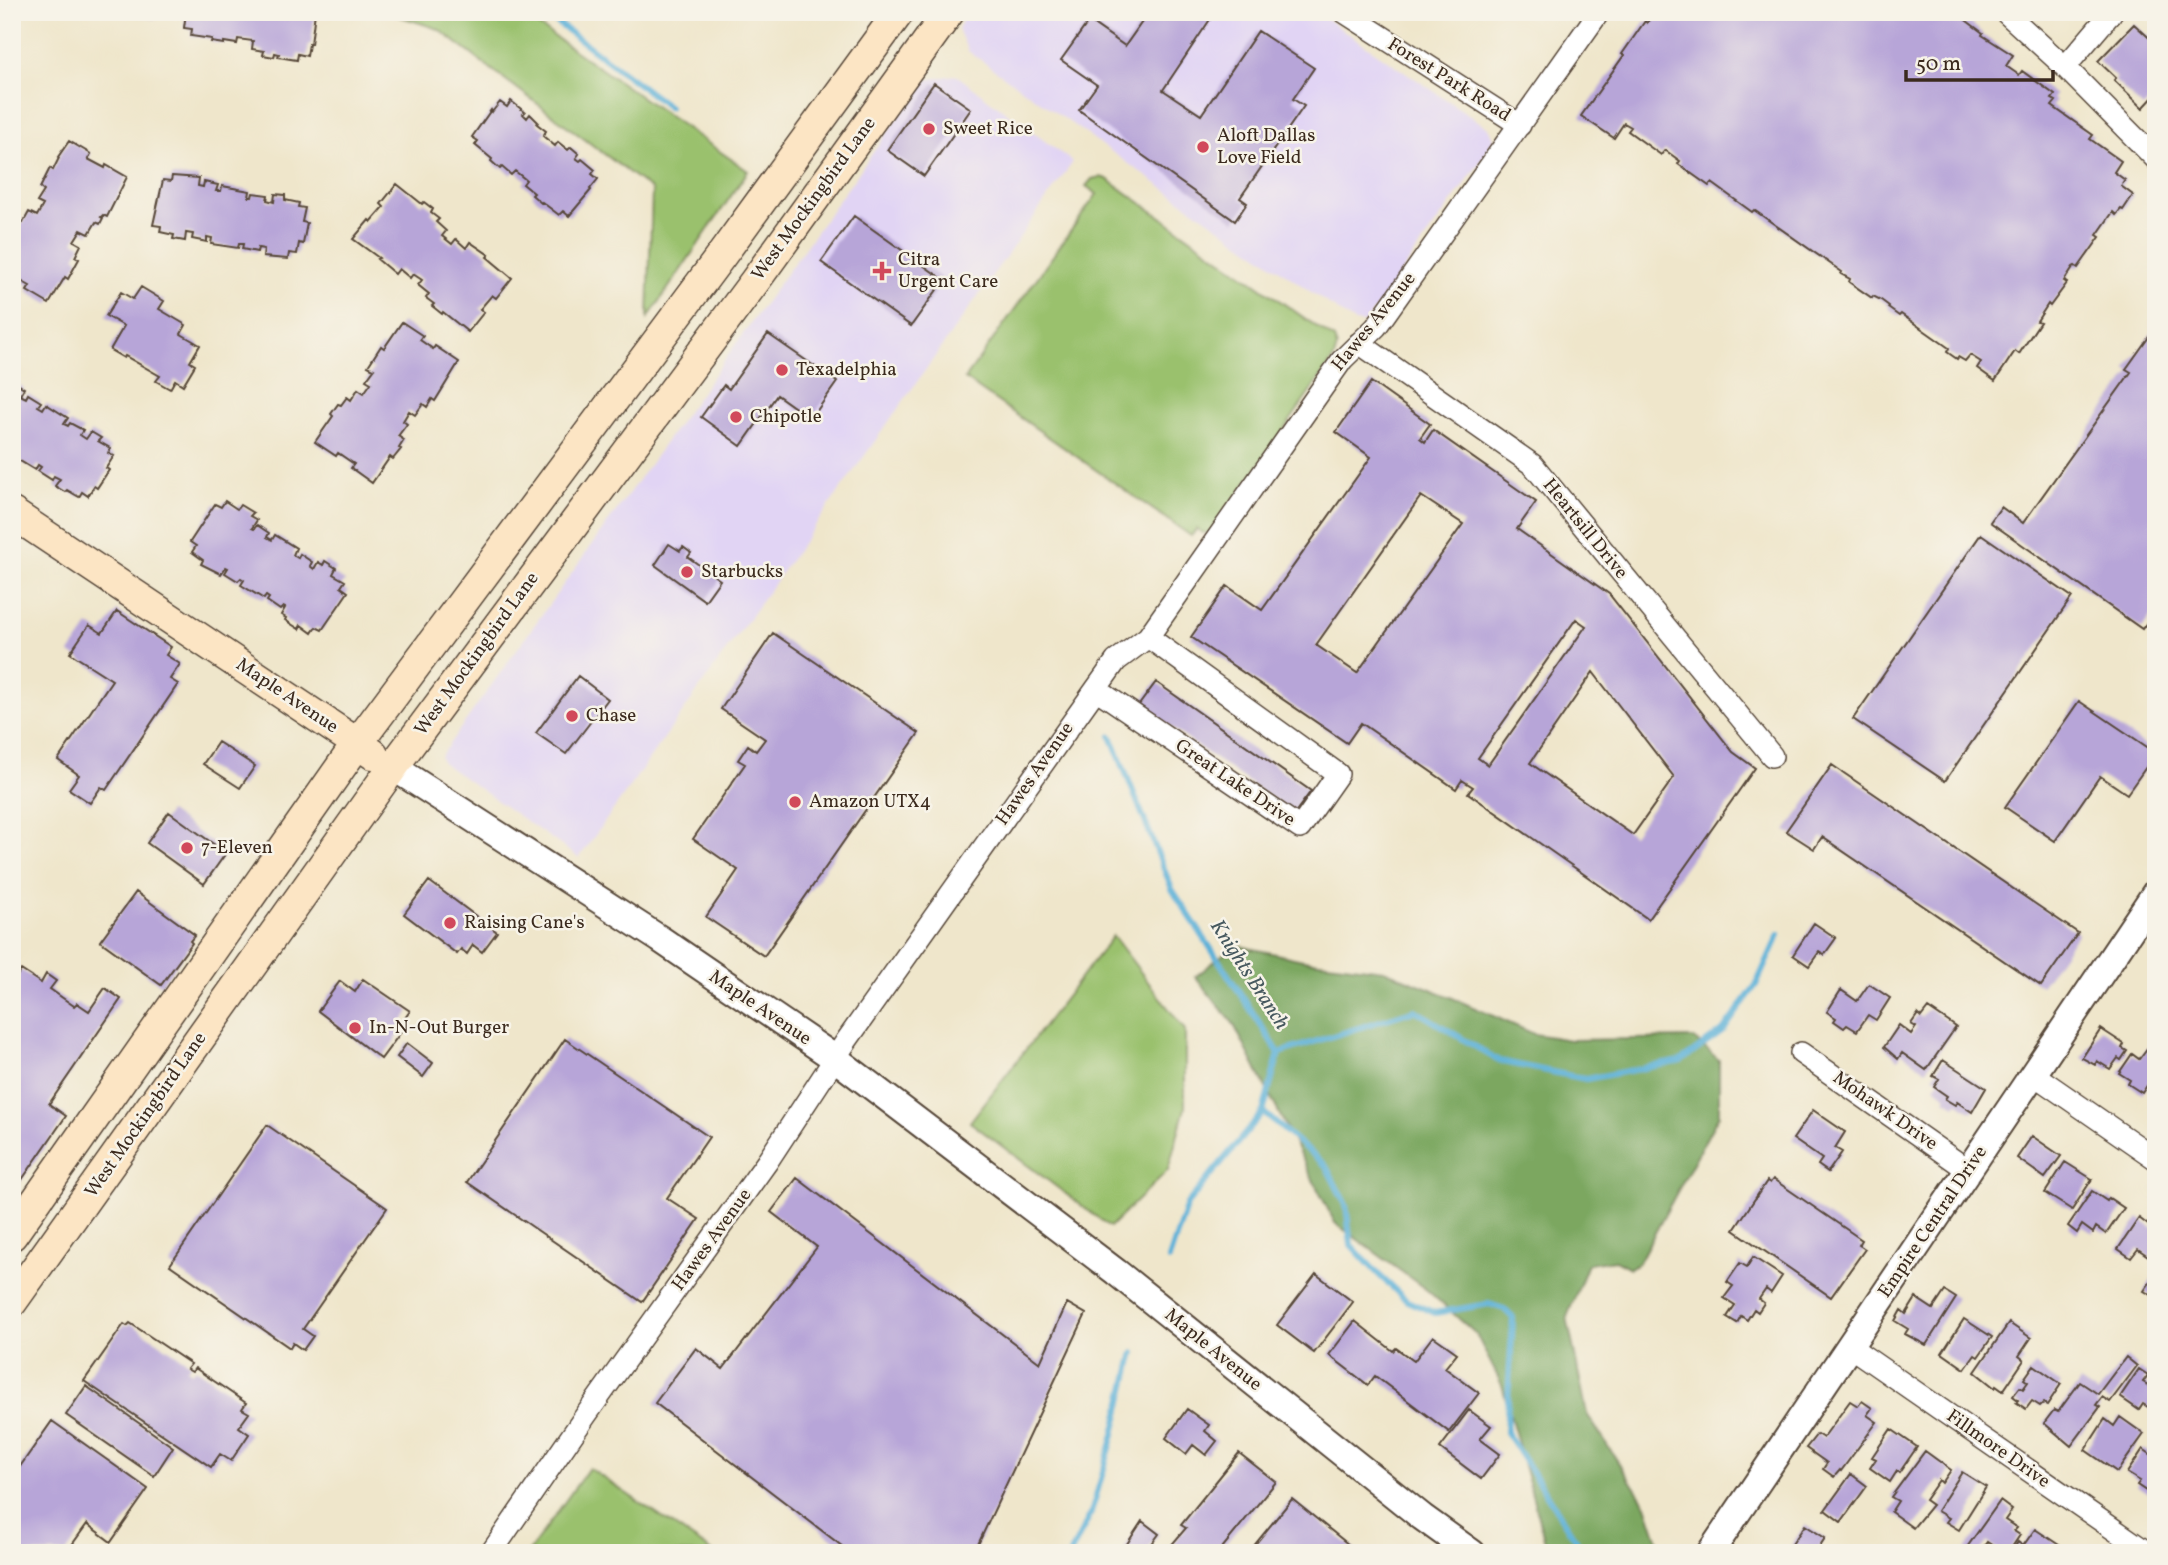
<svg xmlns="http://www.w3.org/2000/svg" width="2168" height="1565" viewBox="0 0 2168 1565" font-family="Vollkorn,serif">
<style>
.built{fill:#e1d4f4}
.green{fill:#9ac16d;stroke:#6a7646;stroke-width:2}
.forest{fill:#7ba760;stroke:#5b683f;stroke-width:2}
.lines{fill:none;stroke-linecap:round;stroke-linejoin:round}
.stream{stroke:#5cb1d8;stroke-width:6}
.building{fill:#b7a5d8;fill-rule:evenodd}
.minor-casing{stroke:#564638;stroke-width:24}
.tertiary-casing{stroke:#564638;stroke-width:30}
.secondary-casing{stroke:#564638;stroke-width:33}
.minor{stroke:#fff;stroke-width:21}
.tertiary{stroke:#fff;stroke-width:26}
.secondary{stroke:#fce5c4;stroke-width:30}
.poi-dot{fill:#d1495b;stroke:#f7f3e8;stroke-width:2.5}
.labels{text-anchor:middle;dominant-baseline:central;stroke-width:5;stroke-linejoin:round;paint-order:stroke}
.street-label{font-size:19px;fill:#3b2a1e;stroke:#f7f3e8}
.poi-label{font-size:19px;fill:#3b2a1e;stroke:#f7f3e8;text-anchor:start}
.water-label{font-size:21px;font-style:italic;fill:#47595f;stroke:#f7f3e8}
</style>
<rect width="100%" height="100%" fill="#f7f3e8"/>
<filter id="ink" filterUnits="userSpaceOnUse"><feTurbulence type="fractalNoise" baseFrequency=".0143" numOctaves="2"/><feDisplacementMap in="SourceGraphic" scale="14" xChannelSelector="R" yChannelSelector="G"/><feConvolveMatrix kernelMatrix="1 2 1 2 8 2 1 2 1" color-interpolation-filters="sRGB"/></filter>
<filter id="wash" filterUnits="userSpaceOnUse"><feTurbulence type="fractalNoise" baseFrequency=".00686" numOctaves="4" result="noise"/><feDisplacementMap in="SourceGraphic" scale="28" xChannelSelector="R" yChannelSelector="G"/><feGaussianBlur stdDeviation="1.57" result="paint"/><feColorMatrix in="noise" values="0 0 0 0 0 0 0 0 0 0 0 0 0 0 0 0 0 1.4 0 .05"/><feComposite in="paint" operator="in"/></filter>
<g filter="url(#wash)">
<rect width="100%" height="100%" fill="#efe6cb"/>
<path class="built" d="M967 12H1316L1490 129 1494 139 1483 158 1365 323 1354 322 968 51 958 29Z
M956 75 1073 162 579 858 443 763 440 757 925 80Z"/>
<path class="green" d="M387 12H519L748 171 648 318 652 190 438 29Z
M1100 177 1107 179 1334 339 1337 347 1334 358 1212 532 1203 533 1197 529 1191 536 965 379 1097 194 1086 186 1092 179Z
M1113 936 1185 1030V1108L1168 1170 1110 1227 970 1122Z
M589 1468 714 1553H528Z"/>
<path class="forest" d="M1235 945 1303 960 1384 970 1448 996 1534 1034 1570 1040 1693 1038 1719 1060V1115L1639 1262 1630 1268 1615 1260 1588 1264 1567 1317 1587 1414 1646 1505 1662 1553H1548L1502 1385 1476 1334 1428 1291 1335 1223 1233 1023 1195 977Z"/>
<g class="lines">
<path class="stream" d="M543 12 669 107
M1111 736 1172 889 1279 1053 1263 1112 1187 1204 1169 1259
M1279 1053 1415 1010 1499 1061 1586 1079 1681 1061 1723 1031 1756 985 1779 934
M1263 1112 1326 1166 1346 1205 1351 1245 1379 1275 1407 1301 1435 1313 1489 1304 1504 1309 1513 1318 1506 1432 1584 1553
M1071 1553 1091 1513 1113 1438 1134 1352"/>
</g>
<g id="blocks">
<path class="building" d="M121 12H156L155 19 121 14Z
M186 12H315L311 44H309L307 56 298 54 297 60 278 57 279 54 275 53 274 57 263 55 264 51 252 49 253 41 238 39 237 44 224 42V44L211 42 212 39 191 36 192 29 184 28Z
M1149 12H1215L1163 90 1201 115 1258 31 1314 68 1293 99 1304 106 1240 198 1247 203 1235 221 1079 110 1097 85 1061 60 1089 21 1125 46Z
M1654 12H1955L1983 33 1982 35 2013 55 2006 66 2019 75 2022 71 2055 95 2052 99 2056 101 2052 106 2093 135 2090 139 2121 161 2114 172 2125 180 2121 186 2133 195 2123 210 2121 209 2116 215 2113 212 2097 235 2100 237 2078 268 2075 266 2073 267 2064 281 2067 283 2050 306 2048 304 2037 321 2040 322 2019 354 2015 351 1995 381 1977 368 1981 362 1970 355 1965 361 1958 357 1957 359 1947 352 1949 348 1901 314 1899 316 1888 308 1889 306 1881 300 1873 296 1872 298 1849 282 1850 279 1841 274 1842 272 1754 210 1752 212 1712 183 1709 186 1678 164 1680 161 1665 150 1661 155 1628 131 1631 127 1624 123 1614 138 1581 116 1624 55 1622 54 1645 21 1647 23Z
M2134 24 2156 44V94L2143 108 2114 80 2116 78 2098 61Z
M934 83 971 109 924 176 887 150Z
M511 101 525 112 523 114 527 118 530 114 538 122 537 124 546 131 543 136 555 146 558 142 568 150 571 147 579 154 576 158 580 161 582 159 595 170 592 174 598 179 590 189 591 190 569 216 563 211 559 215 542 202 541 203 532 195 534 193 523 184 526 180 515 171 511 175 502 167 500 169 491 161 492 159 475 145 478 141 472 137 491 110 492 112 500 102 507 107Z
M69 141 91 154 88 159 105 168 106 165 127 177 107 217 103 215 101 217 103 218 100 224 96 222 89 234 81 230 74 241 81 245 75 257 79 259 68 279 65 277 49 304 27 291 30 286 12 276V230L18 221 23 223 29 212 37 216 43 205 37 202 44 191 40 188 50 168 53 170 59 158 58 157Z
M172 176 199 178 198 186 203 187 204 182 218 185 216 191H221L222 186 250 191 249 197H252L253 193 268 195 267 200 274 202 275 194 285 195V200L299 203 298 207 305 208 302 222 307 223 303 244 299 243 297 254 289 253 288 259 263 257 264 249 258 248 257 252 242 249 243 244H239L238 248 211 244 212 238 207 237V242L192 239 193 234 186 233 185 241 173 239 174 235 160 232 161 226 153 225 163 180 171 181Z
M397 184 422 204 424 202 433 209 431 213 439 219 436 222 446 231 442 236 452 244 456 239 466 248 470 242 489 255 487 257 512 278 496 298 492 295 480 309 484 312 468 332 443 312 442 314 432 306 434 304 426 298 429 294 418 285 422 280 413 274 410 278 399 269 395 274 377 259 379 258 353 239 369 220 371 222 384 207 381 204Z
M854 216 944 280 911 326 821 262Z
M141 287 164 301 159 309 186 325 181 334 200 345 190 362 195 365 183 385 175 380 170 389 156 381 160 376 125 356 124 358 110 350 124 326 106 316 121 292 133 299Z
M402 322 423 336 420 340 433 349 435 346 459 362 435 401 432 399 427 407 423 404 415 415 409 411 403 421 407 424 398 436 404 440 399 448 401 449 393 459 390 457 372 483 351 468 354 464 338 453 336 456 315 442 333 416 331 414 338 404 341 405 347 397 351 400 358 389 364 393 371 383 366 380 374 369 368 366 381 346 384 348Z
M2156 327V610L2142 629 1990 522 2001 507 2023 523 2131 372 2126 369Z
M768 334 837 382 811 419 777 395 741 446 701 417 724 385 729 389Z
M1371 382 1430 424 1420 438 1425 442 1433 430 1536 502 1517 529 1609 594 1733 752 1755 768 1648 919 1468 793 1473 787 1462 780 1456 789 1361 723 1347 743 1191 637 1227 586 1262 610 1371 457 1336 432ZM1421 496 1463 524 1357 673 1316 645ZM1576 619 1586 626 1488 765 1478 758ZM1593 672 1674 777 1633 835 1530 763Z
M16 383 24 388 20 395 26 398 28 394 41 402 38 406 43 409 46 404 68 418 64 424 68 426 70 423 83 430 80 435 86 439 91 432 101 438 98 441 110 448 108 453 114 456 106 468 109 470 97 488 94 486 88 496 82 492 79 497 67 490 65 492 55 486 60 479 54 476 52 480 38 471 41 467 38 465 35 470 12 456 15 450 12 448V384L15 385Z
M225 501 237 509 240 505 253 513 250 516 257 520 252 528 254 529 257 525 269 533 267 537 272 540 275 535 296 548 293 555 298 558 300 554 312 562 310 566 314 569 318 562 323 565 325 561 336 568 333 574 345 581 341 587 348 592 322 630 316 627 312 633 301 625 299 629 285 620 286 618 281 615 285 608 283 607 280 610 267 601 269 598 266 596 264 599 241 585 244 580 241 578 238 581 225 573 228 568 226 567 221 574 201 564 203 560 192 552 196 546 190 542 215 504 221 507Z
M1981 534 2072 597 1945 781 1853 719Z
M669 544 680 551 683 547 691 553 688 557 720 580 705 601 655 565Z
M117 611 171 647 166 655 180 664 170 679 178 684 106 790 101 787 90 803 69 789 79 775 58 760 112 680 70 653 89 625 102 633Z
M773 633 919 733 764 956 706 917 738 870 693 839 745 764 738 760 748 745 756 751 765 739 721 709Z
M578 676 608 699 566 754 536 733Z
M1156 682 1311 791 1294 814 1139 705Z
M2079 701 2156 753 2127 794 2100 776 2055 841 2005 807Z
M218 742 255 766 240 788 203 764Z
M1832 765 2078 933 2041 986 1822 837 1814 849 1786 831Z
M169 812 226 853 204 884 147 843Z
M429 881 497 932 482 952 473 945 467 954 461 949 457 954 404 914Z
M136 892 195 935 190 941 192 943 161 985 100 941Z
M1814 923 1836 938 1824 955 1819 952 1809 966 1793 955Z
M21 970 41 983 46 974 56 981 50 989 74 1006 77 1003 89 1011 105 988 121 999 49 1104 66 1116 12 1194V983Z
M363 979 410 1011 400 1025 404 1028 381 1059 318 1011 340 981 355 992Z
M1869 984 1890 998 1876 1020 1868 1015 1857 1031 1847 1025 1844 1028 1834 1021 1836 1018 1827 1012 1841 990 1857 1001Z
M1928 1008 1956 1027 1926 1070 1902 1053 1898 1059 1884 1047 1899 1025 1911 1034 1916 1027 1911 1024 1918 1014 1921 1017Z
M2101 1029 2124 1044 2122 1048 2127 1051 2121 1060 2118 1058 2110 1069 2097 1061 2095 1065 2082 1058Z
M565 1039 709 1137 667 1198 699 1219 642 1302 467 1182Z
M407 1043 433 1063 423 1077 397 1057Z
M2148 1047 2156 1052V1072L2142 1093 2128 1084 2130 1080 2119 1073 2132 1054 2139 1059Z
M1943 1060 1986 1088 1972 1112 1957 1102 1955 1105 1945 1099 1947 1096 1934 1087 1939 1079 1933 1076Z
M1813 1110 1845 1132 1835 1148 1842 1152 1828 1172 1818 1165 1822 1159 1793 1139Z
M267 1125 387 1208 303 1329 313 1336 303 1350 293 1343 290 1348 170 1265Z
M2032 1136 2061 1156 2045 1178 2017 1158Z
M2065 1162 2092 1179 2072 1210 2045 1193Z
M797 1178 1040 1363 1067 1303 1086 1314 974 1553H851L655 1403 696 1348 723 1369 817 1247 771 1212Z
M1773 1179 1862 1240 1859 1245 1865 1249 1831 1297 1734 1230 1767 1181 1770 1183Z
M2092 1191 2107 1201 2109 1198 2124 1208 2106 1234 2096 1227 2093 1233 2082 1225 2077 1233 2068 1226Z
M2139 1218 2156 1231V1250L2151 1258 2138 1249 2131 1258 2118 1249Z
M1753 1257 1782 1276 1771 1293 1766 1289 1759 1299 1764 1303 1758 1312 1754 1309 1747 1320 1741 1316 1737 1323 1727 1317 1735 1305 1724 1298 1733 1286 1727 1282 1740 1263 1747 1267Z
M1316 1274 1353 1302 1314 1353 1277 1325Z
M2156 1274V1298L2144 1291Z
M1945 1291 1956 1298 1926 1345 1905 1334 1908 1329 1895 1321 1901 1310 1906 1314 1916 1298 1933 1309Z
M1964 1319 1992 1337 1978 1357 1975 1355 1965 1369 1942 1353Z
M1355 1321 1393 1351 1396 1348 1414 1361 1433 1336 1457 1353 1445 1368 1479 1393 1449 1432 1375 1376 1368 1385 1329 1355Z
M130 1323 191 1364 187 1369 192 1372 195 1368 246 1403 242 1409 249 1413 239 1427 249 1434 231 1461 220 1454 211 1467 84 1381 124 1324 127 1326Z
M2009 1323 2031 1338 2019 1356 2024 1360 2003 1391 1996 1386 1995 1388 1975 1372Z
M2126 1357 2137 1366 2110 1402 2102 1397 2096 1405 2100 1407 2071 1446 2044 1423 2054 1410 2058 1412 2080 1382 2098 1394Z
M2034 1365 2061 1384 2047 1405 2043 1403 2040 1406 2032 1401 2026 1409 2016 1402 2018 1400 2013 1396 2020 1387 2023 1389 2028 1382 2024 1379Z
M2139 1369 2148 1375 2143 1382 2156 1390V1412L2143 1404 2139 1410 2120 1397Z
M86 1386 173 1447 154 1476 66 1415Z
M1850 1401 1858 1406 1862 1401 1872 1408 1867 1415 1877 1422 1841 1471 1840 1470 1834 1477 1823 1469 1827 1463 1806 1448 1817 1434 1823 1438Z
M1187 1409 1209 1425 1205 1431 1217 1441 1206 1455 1193 1445 1186 1454 1166 1438Z
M1469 1410 1491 1426 1480 1439 1500 1454 1481 1479 1440 1448Z
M2120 1417 2144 1434 2117 1472 2085 1450 2105 1419 2114 1426Z
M52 1421 148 1489 111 1542 87 1524 66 1553H12V1478Z
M1891 1429 1917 1447 1899 1473 1897 1471 1890 1482 1870 1468 1876 1459 1872 1457Z
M2143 1449 2156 1458V1489L2152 1495 2137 1485 2140 1481 2127 1473Z
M1925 1451 1951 1470 1942 1483 1939 1480 1925 1500 1932 1505 1913 1528 1891 1512 1898 1501 1891 1497Z
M1239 1453 1276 1482 1218 1553H1173L1168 1549 1186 1528 1181 1525Z
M1962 1472 1986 1487 1959 1530 1946 1522 1949 1518 1937 1511Z
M1851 1474 1867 1486 1841 1522 1825 1510Z
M1292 1499 1359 1553H1248Z
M2000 1501 2012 1510 2005 1520 2017 1528 2014 1531 2020 1535 2008 1553H2003L1987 1542 1979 1553H1968L1965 1550Z
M1142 1521 1159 1534 1145 1553H1121Z
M1805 1525 1825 1538 1815 1553H1786Z
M2035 1529 2062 1547 2059 1553H2011L2018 1542 2023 1546Z"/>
</g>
</g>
<g filter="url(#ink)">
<use href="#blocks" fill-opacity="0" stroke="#564638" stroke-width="2"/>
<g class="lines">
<g class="minor-casing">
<path id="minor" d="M1344 12 1520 125
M2005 12 2065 67 2156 159
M2065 67 2112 12
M1359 343 1533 465 1772 756
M1096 689 1300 828 1338 774 1148 637
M1801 1053 1968 1170
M2033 1074 2156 1159
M1849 1346 2148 1553
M491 1553 586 1415 767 1162 847 1040 1096 689 1116 661 1148 637 1342 360 1376 327 1599 12"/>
</g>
<g class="tertiary-casing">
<path id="tertiary" d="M393 767 660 939 836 1059 1116 1272 1422 1517 1472 1553
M1710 1553 2156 892"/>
</g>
<g class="secondary-casing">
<path id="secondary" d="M12 513 373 754
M12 1235 357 744 721 256 899 12
M12 1302 393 767 755 281 949 12"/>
</g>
<use href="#minor" class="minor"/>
<use href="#tertiary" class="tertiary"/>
<use href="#secondary" class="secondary"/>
</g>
</g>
<g class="poi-dot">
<circle cx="929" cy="129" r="7"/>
<circle cx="1203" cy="147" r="7"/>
<path d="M878.5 260.5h7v7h7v7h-7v7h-7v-7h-7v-7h7z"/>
<circle cx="782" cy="370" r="7"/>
<circle cx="736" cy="417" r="7"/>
<circle cx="687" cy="572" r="7"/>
<circle cx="572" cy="716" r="7"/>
<circle cx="795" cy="802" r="7"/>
<circle cx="187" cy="848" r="7"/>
<circle cx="450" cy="923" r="7"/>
<circle cx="355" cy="1028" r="7"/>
</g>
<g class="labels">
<g class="street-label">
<text transform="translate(1449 80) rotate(32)">Forest Park Road</text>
<text transform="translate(814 199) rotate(-54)">West Mockingbird Lane</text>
<text transform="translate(1374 322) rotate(-51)">Hawes Avenue</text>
<text transform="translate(1585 529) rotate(51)">Heartsill Drive</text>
<text transform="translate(477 654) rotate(-54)">West Mockingbird Lane</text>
<text transform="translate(287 696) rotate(34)">Maple Avenue</text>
<text transform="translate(1035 774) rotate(-55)">Hawes Avenue</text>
<text transform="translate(1235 783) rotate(34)">Great Lake Drive</text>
<text transform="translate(760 1008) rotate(34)">Maple Avenue</text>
<text transform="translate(1885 1111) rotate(35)">Mohawk Drive</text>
<text transform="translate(146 1115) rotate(-55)">West Mockingbird Lane</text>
<text transform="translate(1933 1222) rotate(-56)">Empire Central Drive</text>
<text transform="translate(712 1240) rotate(-54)">Hawes Avenue</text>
<text transform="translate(1213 1350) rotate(39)">Maple Avenue</text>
<text transform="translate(1998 1449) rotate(35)">Fillmore Drive</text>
</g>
<g class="poi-label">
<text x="943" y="129">Sweet Rice</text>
<text x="1217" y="136">Aloft Dallas<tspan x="1217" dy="22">Love Field</tspan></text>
<text x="898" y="260">Citra<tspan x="898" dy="22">Urgent Care</tspan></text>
<text x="796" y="370">Texadelphia</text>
<text x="750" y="417">Chipotle</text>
<text x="701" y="572">Starbucks</text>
<text x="586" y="716">Chase</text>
<text x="809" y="802">Amazon UTX4</text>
<text x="201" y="848">7-Eleven</text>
<text x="464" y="923">Raising Cane's</text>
<text x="369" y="1028">In-N-Out Burger</text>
</g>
<g class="water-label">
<text transform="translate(1249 975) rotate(57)">Knights Branch</text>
</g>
</g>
<rect width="2168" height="1565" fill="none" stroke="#f7f3e8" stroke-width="42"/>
<path d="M1906 70v10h147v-10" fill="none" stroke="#3b2a1e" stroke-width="3.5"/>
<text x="1916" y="70" font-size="21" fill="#3b2a1e" stroke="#f7f3e8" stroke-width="5" paint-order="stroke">50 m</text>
</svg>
